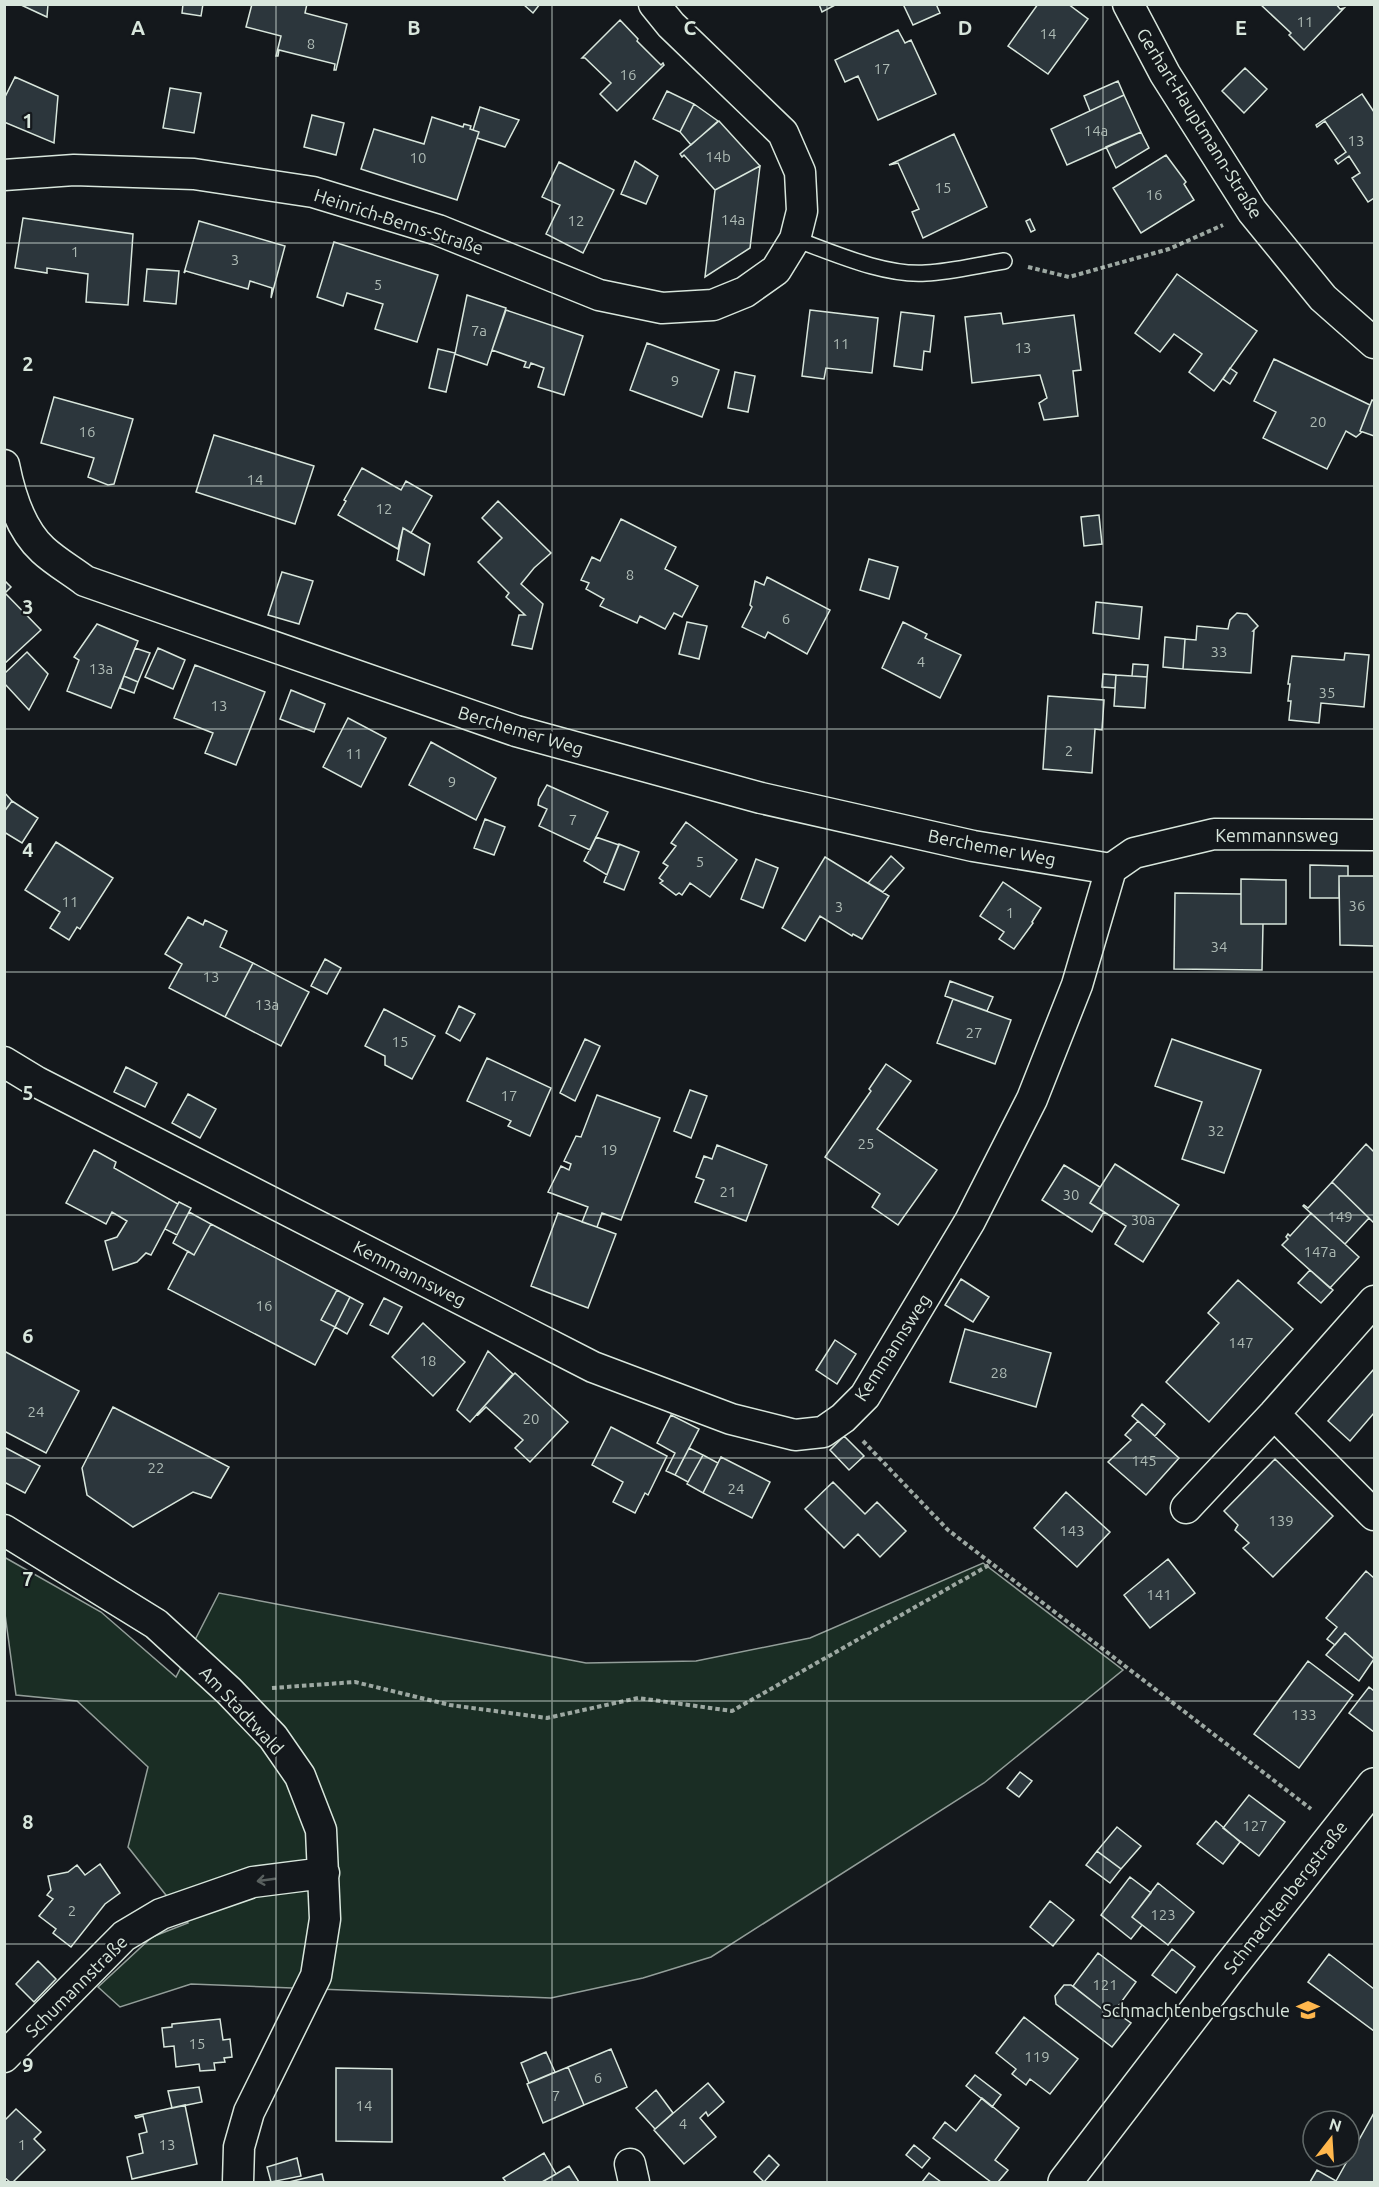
<svg xmlns="http://www.w3.org/2000/svg" width="1379" height="2187" viewBox="0 0 1379 2187" font-family="Ubuntu,sans-serif">
<style>
.green{fill:#1a2d24;stroke:#939e99;stroke-width:1.5}
.building{fill:#2c363c;stroke:#d8e6dc;stroke-width:1.5}
.lines{fill:none;stroke-linecap:round;stroke-linejoin:round}
.lane-casing{stroke:#d8e6dc;stroke-width:18}
.street-casing{stroke:#d8e6dc;stroke-width:33}
.secondary-casing{stroke:#d8e6dc;stroke-width:36}
.path{stroke:#9da8a2;stroke-width:4;stroke-dasharray:4.5 3;stroke-linecap:butt}
.lane{stroke:#14181c;stroke-width:15}
.street{stroke:#14181c;stroke-width:30}
.secondary{stroke:#14181c;stroke-width:33}
.oneway{stroke:#59605f}
.grid{fill:none;stroke:#d8e6dc;stroke-width:1.5;stroke-opacity:0.55}
.labels{text-anchor:middle;dominant-baseline:central;stroke-width:4.5;stroke-linejoin:round;paint-order:stroke}
.number-label{font-size:15px;fill:#adbab4}
.street-label{font-size:18px;fill:#d8e6dc;stroke:#14181c}
.poi-label{font-size:18px;fill:#d8e6dc;stroke:#14181c;text-anchor:end}
.grid-label{font-size:20px;text-anchor:middle;font-weight:bold;fill:#d8e6dc;stroke:#14181c;stroke-width:4.5;stroke-linejoin:round;paint-order:stroke}
</style>
<rect width="100%" height="100%" fill="#14181c"/>
<path class="green" d="M4 1557 101 1612 176 1677 219 1593 586 1663 696 1661 810 1638 983 1563 1123 1670 984 1783 711 1957 643 1978 551 1998 191 1984 120 2007 98 1987 152 1937 188 1923 128 1847 148 1767 77 1701 16 1695 5 1614Z"/>
<path class="building" d="M19 4H48L47 17Z
M183 4H203L201 16 182 13Z
M252 4H307L305 13 347 24 336 70H334L335 64 279 50 278 56H276L281 36 246 27Z
M523 4H540L533 13Z
M819 4H837L822 12Z
M903 4H936L940 13 913 25Z
M1038 4H1068L1088 19 1048 74 1008 46Z
M1260 4H1336L1340 9 1344 8 1304 50 1289 35 1291 33Z
M620 20 638 39 637 41 661 65 663 63 664 65 617 111 600 94 611 83 585 58H582Z
M898 30 905 43 911 40 936 94 878 120 858 76 845 82 835 60Z
M1245 68 1267 89 1244 113 1222 91Z
M15 77 58 96 54 143 4 122V99Z
M1118 81 1124 95 1090 111 1084 96Z
M170 88 201 93 194 133 163 128Z
M667 91 694 104 680 132 653 119Z
M1362 94 1374 112V198L1368 202 1352 178 1360 173 1349 156 1338 164 1335 160 1346 152 1325 121 1317 127 1316 125Z
M1124 95 1141 132 1067 165 1051 129Z
M694 104 718 121 691 145 680 132Z
M480 107 519 120 505 147 477 138 479 132 473 130Z
M312 115 344 123 336 155 304 147Z
M432 117 463 127 464 124 471 126 470 129 479 132 457 200 361 169 374 129 424 144Z
M719 121 760 166 715 190 684 155 682 157 680 154Z
M1141 132 1149 148 1116 168 1106 147Z
M954 134 987 207 923 238 912 212 919 209 898 163 889 165Z
M1166 155 1186 182 1184 184 1194 200 1141 233 1113 188Z
M635 161 658 176 646 204 621 194Z
M559 162 614 190 583 253 546 234 560 205 542 197Z
M760 166 750 248 705 277 715 190Z
M23 218 133 234 128 305 86 302 88 274 47 268V273L15 268Z
M1030 219 1035 230 1031 232 1026 221Z
M199 221 285 246 271 298 272 288 250 281 248 289 186 271 184 273Z
M334 242 438 275 417 342 375 329 383 304 347 293 343 306 317 297Z
M147 269 179 271 176 304 144 301Z
M1177 274 1257 331 1214 391 1189 372 1202 354 1174 334 1160 352 1135 333Z
M467 295 506 308 487 365 455 354Z
M506 310 583 336 564 395 538 387 544 368 531 363 529 368 524 367 526 362 492 350Z
M810 310 878 318 872 373 826 368 824 379 802 376Z
M901 312 934 316 930 352 924 351 922 370 894 366Z
M1001 313 1003 324 1074 315 1081 370 1073 371 1078 416 1044 420 1039 403 1047 398 1040 375 972 383 965 317Z
M647 343 719 370 702 417 630 390Z
M438 349 455 353 446 392 429 388Z
M1274 359 1370 405 1360 431 1362 432 1356 437 1346 431 1327 469 1263 438 1276 412 1254 401Z
M1230 368 1237 373 1230 384 1223 379Z
M735 372 755 376 748 412 728 408Z
M54 397 133 419 114 484 108 485 88 477 94 458 41 443Z
M1372 400 1374 401V436L1360 431Z
M214 435 314 466 295 524 196 492Z
M362 468 401 490 406 481 432 496 411 533 403 528 398 549 338 515 346 501 344 500Z
M498 501 551 553 534 568 521 584 543 604 532 649 512 645 519 615H525L506 597 509 593 478 562 502 538 482 518Z
M1099 515 1102 544 1084 546 1081 517Z
M621 519 676 547 665 569 698 586 682 617 674 613 665 629 640 616 637 623 600 606 604 599 586 589 589 583 581 580 592 557 600 561Z
M403 528 430 544 424 575 397 560Z
M869 559 898 567 889 599 860 590Z
M282 572 313 581 299 624 268 615Z
M767 577 830 610 807 654 768 632 765 638 742 627 752 607 750 605 755 581 764 585Z
M4 580 11 587 5 593 41 630 4 664Z
M1096 602 1142 607 1139 639 1093 633Z
M1237 613 1247 614 1258 626 1253 631H1254L1251 673 1183 669 1185 639 1196 640 1197 626 1228 629 1230 620Z
M687 622 707 626 699 659 679 654Z
M903 622 927 634 925 638 961 655 940 698 882 668Z
M97 624 138 641 111 708 67 691 79 660 74 657Z
M1165 637 1185 639 1183 669 1163 667Z
M135 648 150 653 138 682 124 676Z
M158 648 185 660 173 689 145 677Z
M27 652 48 674 29 710 4 683V674Z
M1345 653 1369 655 1364 707 1321 703 1319 723 1289 720 1291 701H1288L1290 684H1288L1292 656 1344 660Z
M1133 664 1148 665 1147 677 1132 676Z
M195 665 265 692 236 765 205 753 213 733 174 718Z
M1103 674 1116 675 1115 688 1102 687Z
M1116 675 1147 677 1145 708 1114 706Z
M124 676 138 682 134 693 120 688Z
M291 690 325 704 314 732 280 719Z
M1048 696 1104 700 1102 730 1095 729 1092 773 1043 769Z
M348 718 386 738 361 787 323 767Z
M431 742 496 778 476 820 409 785Z
M547 785 608 812 590 850 539 826 547 809 538 805 539 799Z
M4 792 12 801 4 812Z
M12 801 38 818 22 843 4 832V812Z
M485 819 505 827 494 855 474 848Z
M686 822 737 860 710 897 690 883 682 895 679 893 676 895 660 883 663 881 659 878 668 866 663 863 676 846 671 843Z
M596 837 619 845 607 875 584 861Z
M56 842 113 878 80 929 77 927 69 940 50 928 60 912 25 890Z
M619 844 639 852 624 890 604 882Z
M891 856 904 868 883 892 868 883Z
M825 857 889 896 862 939 853 934 852 936 820 916 805 941 782 928Z
M756 859 778 868 763 908 741 899Z
M1310 865 1348 866V876H1339V898H1310Z
M1339 876H1374V946L1340 945Z
M1241 879 1286 880V924H1241Z
M1003 882 1041 908 1032 922 1033 923 1014 949 999 939 1004 932 980 916Z
M1175 893 1241 894V924H1263L1262 970 1174 969Z
M188 917 203 925 205 920 227 931 220 947 253 963 225 1017 169 988 182 964 165 954Z
M325 959 341 968 327 994 311 986Z
M253 963 309 992 281 1046 225 1017Z
M950 981 993 997 987 1011 945 996Z
M953 999 1011 1020 995 1064 937 1043Z
M459 1006 475 1014 460 1041 446 1033Z
M384 1009 435 1036 412 1079 385 1065V1056L365 1046Z
M585 1039 600 1046 575 1101 560 1093Z
M1172 1039 1261 1070 1224 1173 1182 1159 1202 1102 1155 1086Z
M487 1058 551 1088 530 1136 508 1126 511 1121 467 1101Z
M886 1064 911 1081 877 1129 937 1170 898 1225 872 1207 880 1194 825 1157 871 1091 869 1089Z
M126 1067 157 1083 145 1107 114 1092Z
M690 1090 707 1096 691 1138 674 1131Z
M188 1094 216 1109 200 1138 172 1123Z
M597 1095 660 1118 621 1220 602 1213 597 1227 582 1222 588 1207 548 1192 561 1166 569 1170 571 1164 564 1161 576 1136 581 1137Z
M1366 1144 1374 1152V1223L1332 1182Z
M717 1145 767 1165 746 1221 695 1202 704 1180 696 1177 704 1156 712 1159Z
M94 1150 116 1162 114 1168 178 1204 151 1255 146 1253 137 1262 113 1270 105 1241 117 1237 127 1221 112 1212 106 1224 66 1203Z
M1115 1164 1179 1205 1143 1262 1115 1244 1126 1226 1090 1203Z
M1064 1165 1100 1187 1090 1203 1104 1212 1092 1232 1042 1200Z
M1332 1182 1369 1218 1345 1244 1303 1206 1304 1205 1308 1208Z
M179 1202 191 1208 177 1235 165 1229Z
M189 1212 211 1224 194 1255 173 1243Z
M558 1213 616 1234 588 1308 531 1286Z
M1311 1213 1359 1257 1330 1288 1282 1245 1288 1239 1286 1237 1288 1234 1290 1236Z
M211 1224 337 1290 321 1320 335 1327 315 1365 168 1289 188 1251 194 1255Z
M1310 1270 1333 1290 1321 1303 1298 1283Z
M961 1279 989 1297 973 1322 945 1305Z
M1238 1280 1293 1329 1209 1422 1166 1382 1219 1323 1208 1313Z
M337 1290 350 1297 335 1327 321 1320Z
M350 1297 363 1304 347 1334 335 1327Z
M384 1298 402 1307 388 1334 370 1325Z
M423 1323 465 1362 433 1396 392 1357Z
M965 1329 1051 1353 1036 1407 950 1382Z
M835 1340 856 1354 837 1384 816 1370Z
M4 1351 79 1391 46 1453 4 1431Z
M488 1351 513 1374 470 1422 457 1410Z
M1374 1369V1413L1350 1441 1328 1421Z
M515 1373 568 1422 530 1462 515 1448 523 1440 486 1407 478 1415 477 1414Z
M1142 1404 1165 1424 1155 1436 1132 1416Z
M113 1407 229 1467 211 1498 193 1492 133 1527 87 1495 82 1468Z
M671 1415 699 1429 675 1475 666 1471 675 1453 657 1443Z
M1138 1421 1179 1458 1146 1495 1108 1462 1131 1440 1125 1435Z
M611 1427 667 1456 648 1495 645 1493 635 1513 613 1502 623 1482 592 1465Z
M844 1436 864 1456 849 1470 830 1450Z
M4 1447 40 1466 25 1493 4 1482Z
M689 1448 703 1455 688 1482 675 1475Z
M703 1455 718 1463 703 1493 687 1484Z
M721 1457 770 1482 752 1518 703 1493Z
M1275 1459 1333 1516 1273 1577 1243 1548 1249 1543 1235 1530 1238 1525 1224 1511Z
M833 1482 865 1514 877 1502 906 1531 880 1557 858 1534 844 1548 805 1509Z
M1066 1492 1110 1532 1077 1567 1034 1528Z
M1168 1559 1195 1593 1150 1628 1124 1595Z
M1366 1571 1374 1578V1659L1345 1633 1335 1645 1327 1639 1337 1627 1326 1618Z
M1345 1633 1374 1659 1359 1681 1326 1655Z
M1308 1661 1353 1695 1299 1768 1254 1734Z
M1369 1687 1374 1691V1732L1349 1713Z
M1020 1772 1032 1781 1019 1797 1007 1788Z
M1249 1795 1285 1822 1259 1856 1223 1828Z
M1216 1821 1240 1842 1223 1864 1197 1844Z
M1117 1827 1141 1846 1121 1869 1097 1851Z
M1097 1851 1121 1869 1110 1883 1086 1865Z
M100 1864 120 1893 105 1904 71 1947 53 1933 56 1929 39 1916 53 1899 47 1895 51 1890 48 1876 68 1872 77 1865 85 1875Z
M1130 1877 1151 1893 1132 1917 1142 1925 1131 1939 1101 1915Z
M1158 1883 1194 1912 1168 1945 1132 1917Z
M1050 1901 1074 1920 1053 1946 1030 1927Z
M1172 1949 1195 1967 1176 1993 1152 1975Z
M1098 1953 1136 1982 1111 2016 1073 1986Z
M1329 1954 1374 1989V2031L1308 1982Z
M38 1961 56 1979 34 2002 16 1984Z
M1064 1985H1071L1111 2016 1114 2011 1131 2023 1112 2047 1056 2004 1055 1996Z
M1024 2017 1078 2059 1050 2094 1030 2079 1026 2085 1012 2074 1016 2069 996 2053Z
M220 2019 223 2040 230 2039 232 2057 224 2058 225 2062 214 2063 215 2070 200 2071 199 2064 176 2067 174 2046 164 2047 162 2028 172 2027V2024Z
M611 2049 627 2087 584 2105 568 2067Z
M546 2052 555 2072 529 2083 521 2063Z
M568 2067 584 2105 543 2123 527 2084Z
M336 2068 392 2069V2142L336 2141Z
M975 2075 1001 2095 992 2107 966 2086Z
M708 2083 724 2102 708 2116 706 2112 700 2118 716 2137 684 2164 654 2130Z
M199 2087 202 2102 172 2108 168 2091Z
M656 2090 673 2113 655 2129 636 2108Z
M982 2098 1019 2128 995 2160 1008 2170 998 2182H991L933 2138 945 2122 956 2131Z
M185 2105 197 2164 132 2179 127 2157 143 2153 139 2134 147 2132 143 2116 136 2118 135 2116Z
M16 2109 41 2132 34 2139 45 2150 13 2182H10L4 2177V2121Z
M1374 2113V2182H1310L1317 2170 1336 2181Z
M914 2145 930 2158 922 2168 906 2155Z
M544 2153 556 2174 542 2182H506L503 2178Z
M769 2155 779 2165 764 2182 754 2172Z
M297 2158 301 2176 271 2182 267 2167Z
M569 2166 579 2182H542L556 2174Z
M929 2173 941 2182H922Z
M322 2174 324 2182H289Z"/>
<g class="lines">
<g class="lane-casing">
<path id="lane" d="M795 239C834 253 884 276 926 273 952 272 978 265 1004 261"/>
</g>
<g class="street-casing">
<path id="street" d="M1128 4 1165 74 1252 211 1323 298 1374 343
M4 175 74 170 194 174 313 192 438 230 599 295 662 308 713 305 745 292 776 270 795 239 802 211 800 172 783 133 671 25 654 4
M4 465C10 495 20 529 43 550 56 562 72 571 85 581L516 731 761 798 973 846 1111 869
M4 1062 37 1082 593 1367 731 1419 795 1435 823 1432 843 1418 865 1396 970 1221 1032 1099 1077 985 1111 869 1134 853 1214 834 1374 835
M1274 1414 1374 1515
M1186 1508 1274 1414 1374 1301
M4 1530 156 1624 229 1691 273 1737 300 1776 321 1830 325 1919 316 1976 249 2112 239 2147 238 2182
M4 2057 124 1936 161 1914 253 1882 324 1873
M630 2164 634 2182"/>
</g>
<g class="secondary-casing">
<path id="secondary" d="M1065 2182 1229 1968 1374 1785"/>
</g>
<path class="path" d="M1028 267 1069 277 1169 249 1223 225
M863 1441 948 1530 1311 1809
M272 1688 355 1682 450 1705 547 1718 638 1698 732 1711 991 1564"/>
<use href="#lane" class="lane"/>
<use href="#street" class="street"/>
<use href="#secondary" class="secondary"/>
</g>
<defs><path id="oneway-shaft" d="M-6 0H5M1.5-3L5.5 0L1.5 3" fill="none" stroke-width="1.6" stroke-linecap="round" stroke-linejoin="round" transform="scale(1.5)"/></defs>
<use class="oneway" href="#oneway-shaft" transform="translate(266 1880) rotate(172)"/>
<path class="grid" d="M276 4V2182M552 4V2182M827 4V2182M1103 4V2182M4 243H1374M4 486H1374M4 729H1374M4 972H1374M4 1215H1374M4 1458H1374M4 1701H1374M4 1944H1374"/>
<defs>
<g id="school-bare" transform="scale(1.8)"><path d="M0-5L7-2L0 1L-7-2ZM-4 1L0 2.5L4 1V4Q0 6-4 4Z" fill="#ffb74d" stroke="#14181c" stroke-width="2.5" paint-order="stroke"/></g>
</defs>
<g fill-rule="evenodd">
<use href="#school-bare" x="1308" y="2010"/>
</g>
<g class="labels">
<g class="number-label">
<text x="1305" y="21">11</text>
<text x="1048" y="33">14</text>
<text x="311" y="43">8</text>
<text x="882" y="68">17</text>
<text x="628" y="74">16</text>
<text x="1096" y="130">14a</text>
<text x="1356" y="140">13</text>
<text x="718" y="156">14b</text>
<text x="418" y="157">10</text>
<text x="943" y="187">15</text>
<text x="1154" y="194">16</text>
<text x="733" y="219">14a</text>
<text x="576" y="220">12</text>
<text x="75" y="251">1</text>
<text x="235" y="259">3</text>
<text x="378" y="284">5</text>
<text x="479" y="330">7a</text>
<text x="841" y="343">11</text>
<text x="1023" y="347">13</text>
<text x="675" y="380">9</text>
<text x="1318" y="421">20</text>
<text x="87" y="431">16</text>
<text x="255" y="479">14</text>
<text x="384" y="508">12</text>
<text x="630" y="574">8</text>
<text x="786" y="618">6</text>
<text x="1219" y="651">33</text>
<text x="921" y="661">4</text>
<text x="101" y="668">13a</text>
<text x="1327" y="692">35</text>
<text x="219" y="705">13</text>
<text x="1069" y="750">2</text>
<text x="354" y="753">11</text>
<text x="452" y="781">9</text>
<text x="573" y="819">7</text>
<text x="700" y="861">5</text>
<text x="70" y="901">11</text>
<text x="1357" y="905">36</text>
<text x="839" y="906">3</text>
<text x="1010" y="912">1</text>
<text x="1219" y="946">34</text>
<text x="211" y="976">13</text>
<text x="267" y="1004">13a</text>
<text x="974" y="1032">27</text>
<text x="400" y="1041">15</text>
<text x="509" y="1095">17</text>
<text x="1216" y="1130">32</text>
<text x="866" y="1143">25</text>
<text x="609" y="1149">19</text>
<text x="728" y="1191">21</text>
<text x="1071" y="1194">30</text>
<text x="1340" y="1216">149</text>
<text x="1143" y="1219">30a</text>
<text x="1320" y="1251">147a</text>
<text x="264" y="1305">16</text>
<text x="1241" y="1342">147</text>
<text x="428" y="1360">18</text>
<text x="999" y="1372">28</text>
<text x="36" y="1411">24</text>
<text x="531" y="1418">20</text>
<text x="1144" y="1460">145</text>
<text x="156" y="1467">22</text>
<text x="736" y="1488">24</text>
<text x="1281" y="1520">139</text>
<text x="1072" y="1530">143</text>
<text x="1159" y="1594">141</text>
<text x="1304" y="1714">133</text>
<text x="1255" y="1825">127</text>
<text x="72" y="1910">2</text>
<text x="1163" y="1914">123</text>
<text x="1105" y="1984">121</text>
<text x="197" y="2043">15</text>
<text x="1037" y="2056">119</text>
<text x="598" y="2077">6</text>
<text x="556" y="2095">7</text>
<text x="364" y="2105">14</text>
<text x="683" y="2123">4</text>
<text x="22" y="2144">1</text>
<text x="167" y="2144">13</text>
</g>
<g class="street-label">
<text transform="translate(1200 123) rotate(58)">Gerhart-Hauptmann-Straße</text>
<text transform="translate(399 221) rotate(18)">Heinrich-Berns-Straße</text>
<text transform="translate(521 730) rotate(17)">Berchemer Weg</text>
<text x="1277" y="835">Kemmannsweg</text>
<text transform="translate(992 847) rotate(11)">Berchemer Weg</text>
<text transform="translate(410 1273) rotate(27)">Kemmannsweg</text>
<text transform="translate(892 1347) rotate(-57)">Kemmannsweg</text>
<text transform="translate(242 1710) rotate(47)">Am Stadtwald</text>
<text transform="translate(1285 1897) rotate(-52)">Schmachtenbergstraße</text>
<text transform="translate(76 1986) rotate(-45)">Schumannstraße</text>
</g>
<g class="poi-label">
<text x="1290" y="2010">Schmachtenbergschule</text>
</g>
</g>
<g class="grid-label">
<text x="138" y="35">A</text>
<text x="414" y="35">B</text>
<text x="690" y="35">C</text>
<text x="965" y="35">D</text>
<text x="1241" y="35">E</text>
<text x="28" y="128">1</text>
<text x="28" y="371">2</text>
<text x="28" y="614">3</text>
<text x="28" y="857">4</text>
<text x="28" y="1100">5</text>
<text x="28" y="1343">6</text>
<text x="28" y="1586">7</text>
<text x="28" y="1829">8</text>
<text x="28" y="2072">9</text>
</g>
<rect width="1379" height="2187" fill="none" stroke="#d8e6dc" stroke-width="12"/>
<g transform="translate(1331 2139) rotate(17)"><circle r="28" fill="#14181c" stroke="#626a69" stroke-width="1.5"/>
<path d="M0-4.5L10 22L0 15L-10 22Z" fill="#ffb74d"/>
<text y="-9" font-size="16" font-weight="bold" text-anchor="middle" fill="#d8e6dc">N</text>
</g>
</svg>
